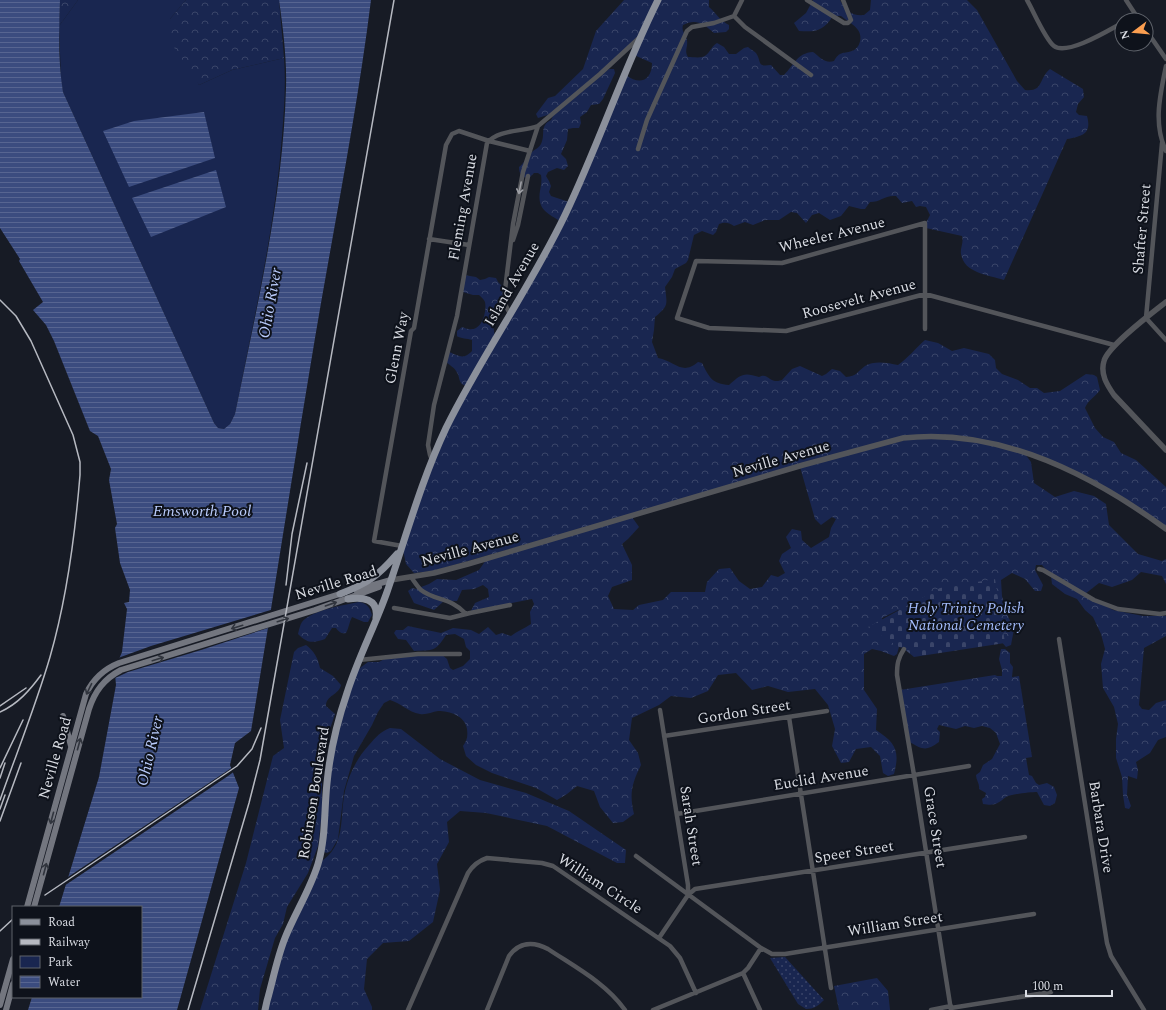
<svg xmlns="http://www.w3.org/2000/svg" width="1166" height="1010" viewBox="0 0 1166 1010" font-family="Spectral,serif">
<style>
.green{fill:#192650}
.forest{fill:url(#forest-crowns)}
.cemetery{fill:url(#cemetery-stones)}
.park{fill:url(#park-dots)}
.water{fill:url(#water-rules)}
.pier{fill:#171b25}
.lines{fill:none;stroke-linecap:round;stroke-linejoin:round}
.minor{stroke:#53555a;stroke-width:4.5}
.tertiary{stroke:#53555a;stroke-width:5.5}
.secondary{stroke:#73767f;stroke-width:6}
.primary{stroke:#8b909b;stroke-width:7}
.rail{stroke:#b6b9c1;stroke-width:1.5}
.oneway{stroke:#9d9fa5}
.oneway2{stroke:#31353e}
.labels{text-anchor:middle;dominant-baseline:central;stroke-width:4;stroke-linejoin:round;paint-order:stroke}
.street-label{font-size:15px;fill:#d9dce3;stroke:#0e121b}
.park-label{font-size:15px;font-style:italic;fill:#a4bcfc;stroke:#0e121b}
.water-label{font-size:16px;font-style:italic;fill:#b9cbfb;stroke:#0e121b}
</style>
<defs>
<pattern id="forest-crowns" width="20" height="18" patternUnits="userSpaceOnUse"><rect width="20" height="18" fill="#192650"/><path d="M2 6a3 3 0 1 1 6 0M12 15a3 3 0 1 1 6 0" fill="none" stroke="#3a4569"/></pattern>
<pattern id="cemetery-stones" width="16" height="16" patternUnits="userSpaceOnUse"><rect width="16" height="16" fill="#192650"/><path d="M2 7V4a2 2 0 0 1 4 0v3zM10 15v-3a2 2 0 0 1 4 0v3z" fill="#3a4569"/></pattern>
<pattern id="park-dots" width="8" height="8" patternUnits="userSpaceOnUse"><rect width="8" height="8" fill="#192650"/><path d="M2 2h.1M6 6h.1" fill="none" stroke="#3a4569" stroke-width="1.8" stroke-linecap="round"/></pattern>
<pattern id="water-rules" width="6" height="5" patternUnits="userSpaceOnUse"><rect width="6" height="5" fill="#3b4c7f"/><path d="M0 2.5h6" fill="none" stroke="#576591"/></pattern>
</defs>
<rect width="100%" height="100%" fill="#171b25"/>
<path class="green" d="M78 0H186L170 19 199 85 232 70 284 58C286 85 284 110 282 136 275 230 253 322 235 414L230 424 224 429 218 428 214 423 63 92 61 80 59 26Z"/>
<path class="forest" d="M60 0H78L59 26Z
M186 0H279L284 58 232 70 199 85 171 43 170 19Z
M624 0H656L637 37 611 63 551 114 538 118 536 114 548 98 555 96 583 69 596 31Z
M660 0H709V7C716 13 720 21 729 25V29L726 32 714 33C704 24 696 18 683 25 681 32 686 34 687 41 688 47 684 51 688 57 692 57 698 58 702 57 709 56 711 46 717 43L724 47 729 54H736L744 48 748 47C750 49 754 51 756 53 762 62 756 67 771 65L780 75H784C794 65 797 53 813 52 820 57 825 64 834 61 840 51 842 54 852 51 860 48 863 37 858 30 855 25 846 20 841 16H833C823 31 817 32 799 31L794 23 806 13 813 0H840C845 11 852 16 864 15L870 10 871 0H967L977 10 1017 81 1025 90C1044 92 1038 79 1050 69L1083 89 1084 97 1078 104 1076 112 1079 115 1087 116C1092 134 1082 136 1067 139L1004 280C988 275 964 273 961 254 960 248 964 243 962 236L926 228V223L930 215 926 207 920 206 916 207 912 201 902 203 896 196C884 195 881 202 870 202L865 209H861L849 206 841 216 830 220 819 213 812 215 806 223 797 213 791 212 779 220H765L753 225 745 222 734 226C728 222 725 222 719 224L716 232 713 235 702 231 694 235 688 260 686 263 675 269 672 277 665 287C667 305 669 305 655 317L654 330 652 342 658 358C675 361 682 376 698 362L702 363C709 377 712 384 729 385 741 374 744 372 759 377 767 373 768 380 775 381 777 381 779 381 782 380L792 369 800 366 822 376 826 374 832 369 840 371 846 377C857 376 857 372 865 366 875 360 888 363 898 365 908 358 916 348 925 340L938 343 952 351 964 348 989 354 995 360 996 368 1002 374 1018 380 1030 388H1037L1044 393 1060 391 1086 374 1094 375 1097 377 1100 390C1095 397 1088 400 1085 408L1095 428 1103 437 1114 442 1121 453 1136 460 1166 487V528L1062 465 988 441 903 436 433 571 414 573 406 564 403 550 421 494 449 428 470 388 534 279 626 75C640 86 652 80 652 63L634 55Z
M609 69H614L615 73 603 99 599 104 591 105 587 112 580 117 581 123 579 128H573L568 129 567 140 561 154 566 159 568 166 564 170 557 168 548 172 546 176 549 181 551 186 549 192 551 196 569 202 560 221C547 213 537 209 540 191 541 185 542 181 541 175L538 173H534L529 178C522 178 519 174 519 167 526 161 526 158 532 152 535 149 539 148 541 144 546 134 539 126 551 120L553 116Z
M464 275 476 277 480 280 485 279 489 277 496 278 498 282 504 288V307C493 318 492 321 495 337L467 386C457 384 461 377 456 371 454 367 449 365 446 362L449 352C460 356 463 360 472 351V340C467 338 461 339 457 336V331L462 327C465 328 469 330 472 329 482 329 487 311 485 302 484 299 481 297 479 295H473L463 292Z
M917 437 987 443 1025 454 1031 462 1034 483 1055 497 1074 491 1094 496 1106 504 1109 525 1138 554 1162 561 1166 559V584L1162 576 1141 572 1132 580 1112 587 1099 583 1085 594 1049 573 1042 565H1036L1035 570 1043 585 1041 591H1035L1025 579 1012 573 1001 580 1002 596 1006 612 1014 629 1011 645 1006 647 1000 640 905 616 898 610 882 618 884 626 882 634 899 647 897 654 894 656 881 651 872 649 864 654V690L877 709 876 730C896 743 900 751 894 774L888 776 883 773 880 756 871 747 856 749 849 762 841 763 832 746 835 729 828 705 815 689 788 692 768 686 752 690 736 673 718 675 708 691 691 698 671 696 659 705 632 718 629 740 638 753 641 765C632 783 629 794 634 814L623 822 613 823 600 807 594 791 577 786 567 794 557 800 536 788 492 773 476 765 466 756 463 746C467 740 468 737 467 729 465 716 450 711 438 711 432 712 426 715 420 714 408 712 401 703 390 700L384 703 378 712 372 725 354 756 344 791 338 839 331 851 327 853 324 852 331 757 356 671 368 662H379L386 658 441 654 447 659 450 668 453 670 463 666 470 659V651L466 647 464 639 455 634 446 635C435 652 434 650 414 651L406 640 398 639 394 633 396 630H403L408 626 441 633 453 628 471 630 479 634 488 627 496 635 502 633 511 636C517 631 524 629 531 624L530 612 534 604 532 599 471 611 475 603 489 597 488 589 483 585 474 589 462 590 457 601H444L434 610 414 603 408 591 412 588 416 589 429 584 437 579 456 580 479 570 486 560 632 517 639 527 628 539 622 544 632 565V580L612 587 608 596 614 609 633 610 639 605 663 600 671 592H705L707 582 719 569 730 568 739 581 750 589 762 587 771 575 778 577 785 573 779 561 782 554 791 548 786 537 792 529 801 531 802 540 811 548 829 537 831 528 836 519 832 517 821 525 815 519 800 467Z
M1051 576 1113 610 1143 616H1166V636L1144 648 1139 705 1142 709 1149 710 1156 703 1166 700V737L1158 740 1150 753 1136 762 1138 770 1137 779 1128 776 1127 795 1131 806 1129 809 1125 808 1123 795 1122 777 1116 758V739L1118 724 1114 707 1103 688 1101 664 1105 649 1101 634 1093 617 1085 610 1077 599 1065 594 1052 584Z
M359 602C367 603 370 608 372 615L368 622H364L352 617C349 622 349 628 346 633 341 634 339 632 336 628H332L325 639C313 643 308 644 298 634 299 630 300 625 302 622 312 610 344 605 359 602Z
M306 645C314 651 318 658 320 668L333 676 341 685C339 695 326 695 326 706L335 714 324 747 322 781V813L318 846 308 873 287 907 283 924 275 938 260 989 258 1010H200L246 863 273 756 284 748 280 720 294 652 298 648Z
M1001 649H1005L1010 653V663L1013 667 1012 677 1019 676 1032 757 1026 758 1029 775 1032 776 1036 783 1039 785 1047 783 1054 787 1057 795 1055 803 1050 806 1044 805 1037 792C1031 792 1011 794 1006 797 997 804 995 806 983 804L982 799 985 797 986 793 979 789C980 784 976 780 976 775L980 772 983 765 992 759 1000 744 996 733 990 728 982 726 974 728 965 726 956 729 939 725 937 729 940 732 939 742C925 752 923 749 909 742L900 690 995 675 997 676H1002V670L999 659Z
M390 728 401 729 440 759 480 780 526 793 569 811 626 850 625 863H617L547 826 486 813 460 811 447 822 449 842 437 864 440 890 433 922 409 941 383 943 367 959 364 989 372 1007V1010H267L286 940 319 863C347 845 339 820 345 791 349 774 357 758 369 745 376 737 380 732 390 728Z
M877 978 888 991 890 1010H839L834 986Z"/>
<path class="cemetery" d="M995 579 1005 643 914 657 903 648 899 647 868 627 940 588Z"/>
<path class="park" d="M785 957 824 1000C818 1006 814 1009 806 1009L798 1004 770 958Z"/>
<path class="water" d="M0 0H60C59 30 58 62 63 92L214 423 218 428 224 429 230 424 235 414C257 306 283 198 286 88 287 59 283 28 279 0H371C357 113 334 225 315 338 293 469 273 600 251 731L235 743 230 765 239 788 177 1010H28L32 997H141V907H59L99 777 116 685 115 674 117 664 122 652 127 609 124 603 129 602 130 590 120 563 115 528 117 524 109 480 111 469 98 436 90 431 54 341 46 325 33 310 43 302 19 261 20 259 0 228Z
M204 112 215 158 129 187 103 131 134 121Z
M216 170 226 207 151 237 132 198Z"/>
<path class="pier" d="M274 609 271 627 201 650 128 672 113 679V674L118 658 151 646Z
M233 767 235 771 228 776 64 886 65 879Z"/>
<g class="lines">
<path class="minor" d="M807 0 844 23H848L851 20 843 0
M1027 0C1033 10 1045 39 1054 46 1067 56 1109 30 1122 23
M1126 0 1139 20
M734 16 745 27 811 75
M734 16 742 0
M1126 20 1135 15
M1146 30 1166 59
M1166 66C1160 95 1153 124 1166 151
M1162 143 1146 318 1166 340
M638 149 647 120 687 31 692 27 714 23 734 16
M429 239 469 245
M513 240 518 225 528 176
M510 314 505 304V290L513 224 523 172 538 126
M925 329C925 294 925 259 925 223L782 263 696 261 677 318 709 328 786 331 925 294 1114 345
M432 460 430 455 428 445 434 405 457 316 487 143C499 129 522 132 538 126L600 74 639 38
M402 546 374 541 411 331 414 328 446 145 452 134 459 131 489 141 530 151
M1039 569 1043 570 1094 600 1118 609 1160 614 1166 613
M411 577C414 581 417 586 421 590 435 601 451 597 466 614
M394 608 450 618 470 613 510 605
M1059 639 1107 943 1111 956 1144 1010
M904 649C898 658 897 664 897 675L914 775 951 1010
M359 660 418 654H460
M789 717 831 988
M664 736 827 711
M677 814 969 766
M636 856 761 948 772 954H785L1034 914
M688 895 695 889 1025 837
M659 938 688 895V885L660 710
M743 973 760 1010
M951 1008 1051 992
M408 1010 468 873C473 865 478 861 487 858L542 863 553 866 670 946 680 958 696 993
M487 1010 509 956C519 942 533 941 548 949 575 967 606 983 625 1010
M653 1010 743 973 748 968 761 948
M931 1010 951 1006"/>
<path class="tertiary" d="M1166 302C1152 313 1108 346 1104 361 1100 374 1107 385 1114 395L1166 450
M391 580 434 573 468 564 803 465 903 438C999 427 1091 474 1166 529"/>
<path class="secondary" d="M356 590 391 580
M63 716 71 746
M27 907 86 694C93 679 104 669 119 663L343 593
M34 907 89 709C95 691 104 679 121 670L315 610 379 587
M0 1005 13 959
M6 1010 13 984"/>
<path class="primary" d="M340 594C368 583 377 577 397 554
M348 599C362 597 379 598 376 618
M265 1010 267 1001C273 980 277 958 285 938 295 913 310 890 318 864 326 837 324 810 327 783 330 752 337 722 347 693 358 658 375 626 387 592 406 537 421 481 446 428 482 355 530 288 565 215 599 144 623 70 658 0"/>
<path class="rail" d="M0 300 16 316 31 341 73 435 80 462V475C75 536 67 598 50 657 36 705 17 752 0 800
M286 585 292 534 307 463
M0 706 26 688
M0 712C18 704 30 690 41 675
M0 768 23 720
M0 778 5 763
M0 809 5 795
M0 821 21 763
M45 895 237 766 252 749 261 728
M0 931 13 919
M188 1010 249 803 260 760 394 0"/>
</g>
<defs><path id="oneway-shaft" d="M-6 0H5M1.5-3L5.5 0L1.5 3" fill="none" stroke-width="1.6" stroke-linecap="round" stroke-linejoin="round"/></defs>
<use class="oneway" href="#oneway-shaft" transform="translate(520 188) rotate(101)"/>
<g class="oneway2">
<use href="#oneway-shaft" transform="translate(331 604) rotate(-19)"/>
<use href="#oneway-shaft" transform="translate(283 620) rotate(-17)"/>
<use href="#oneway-shaft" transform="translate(237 627) rotate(163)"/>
<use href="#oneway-shaft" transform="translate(158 659) rotate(-17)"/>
<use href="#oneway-shaft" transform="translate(89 689) rotate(116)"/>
<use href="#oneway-shaft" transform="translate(79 744) rotate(-75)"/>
<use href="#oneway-shaft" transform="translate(52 818) rotate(105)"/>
<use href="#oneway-shaft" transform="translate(45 869) rotate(-75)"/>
</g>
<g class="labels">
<g class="street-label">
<text transform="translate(463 207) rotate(-80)">Fleming Avenue</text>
<text transform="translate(1142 229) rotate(-85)">Shafter Street</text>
<text transform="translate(832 235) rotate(-14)">Wheeler Avenue</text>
<text transform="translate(512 284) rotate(-60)">Island Avenue</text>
<text transform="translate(859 299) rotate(-15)">Roosevelt Avenue</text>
<text transform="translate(397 348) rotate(-79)">Glenn Way</text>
<text transform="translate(781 459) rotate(-16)">Neville Avenue</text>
<text transform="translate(470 549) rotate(-15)">Neville Avenue</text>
<text transform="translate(336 583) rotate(-17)">Neville Road</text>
<text transform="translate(744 712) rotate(-9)">Gordon Street</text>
<text transform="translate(55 758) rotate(-74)">Neville Road</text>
<text transform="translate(821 778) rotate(-9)">Euclid Avenue</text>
<text transform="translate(314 793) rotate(-81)">Robinson Boulevard</text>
<text transform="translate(691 826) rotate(81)">Sarah Street</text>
<text transform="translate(935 827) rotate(81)">Grace Street</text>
<text transform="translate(1101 827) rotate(81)">Barbara Drive</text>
<text transform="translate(854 852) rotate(-9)">Speer Street</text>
<text transform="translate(600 884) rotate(33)">William Circle</text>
<text transform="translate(895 924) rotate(-9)">William Street</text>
</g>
<g class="park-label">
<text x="966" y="608">Holy Trinity Polish<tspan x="966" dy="17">National Cemetery</tspan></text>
</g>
<g class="water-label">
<text transform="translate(270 303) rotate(-80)">Ohio River</text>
<text x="202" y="511">Emsworth Pool</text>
<text transform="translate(150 751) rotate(-77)">Ohio River</text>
</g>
</g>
<rect x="12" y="906" width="130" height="92" fill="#0e121b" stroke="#5f636b"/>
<rect x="20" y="919" width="20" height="6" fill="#8b909b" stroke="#5f636b"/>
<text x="48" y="926" font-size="12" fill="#d9dce3">Road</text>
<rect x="20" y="939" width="20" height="6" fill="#b6b9c1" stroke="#5f636b"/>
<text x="48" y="946" font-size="12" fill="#d9dce3">Railway</text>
<rect x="20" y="956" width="20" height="12" fill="#192650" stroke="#5f636b"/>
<text x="48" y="966" font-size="12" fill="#d9dce3">Park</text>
<rect x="20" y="976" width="20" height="12" fill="url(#water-rules)" stroke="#5f636b"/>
<text x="48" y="986" font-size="12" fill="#d9dce3">Water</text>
<g transform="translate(1134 32) rotate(254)"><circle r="19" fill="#0e121b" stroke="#5f636b"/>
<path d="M0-3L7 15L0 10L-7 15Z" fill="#fb9e50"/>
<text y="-6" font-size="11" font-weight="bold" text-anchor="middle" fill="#d9dce3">N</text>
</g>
<path d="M1026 990v6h86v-6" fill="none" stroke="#d9dce3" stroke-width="2"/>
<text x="1032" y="990" font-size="12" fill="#d9dce3" stroke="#0e121b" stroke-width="3" paint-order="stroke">100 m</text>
</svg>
